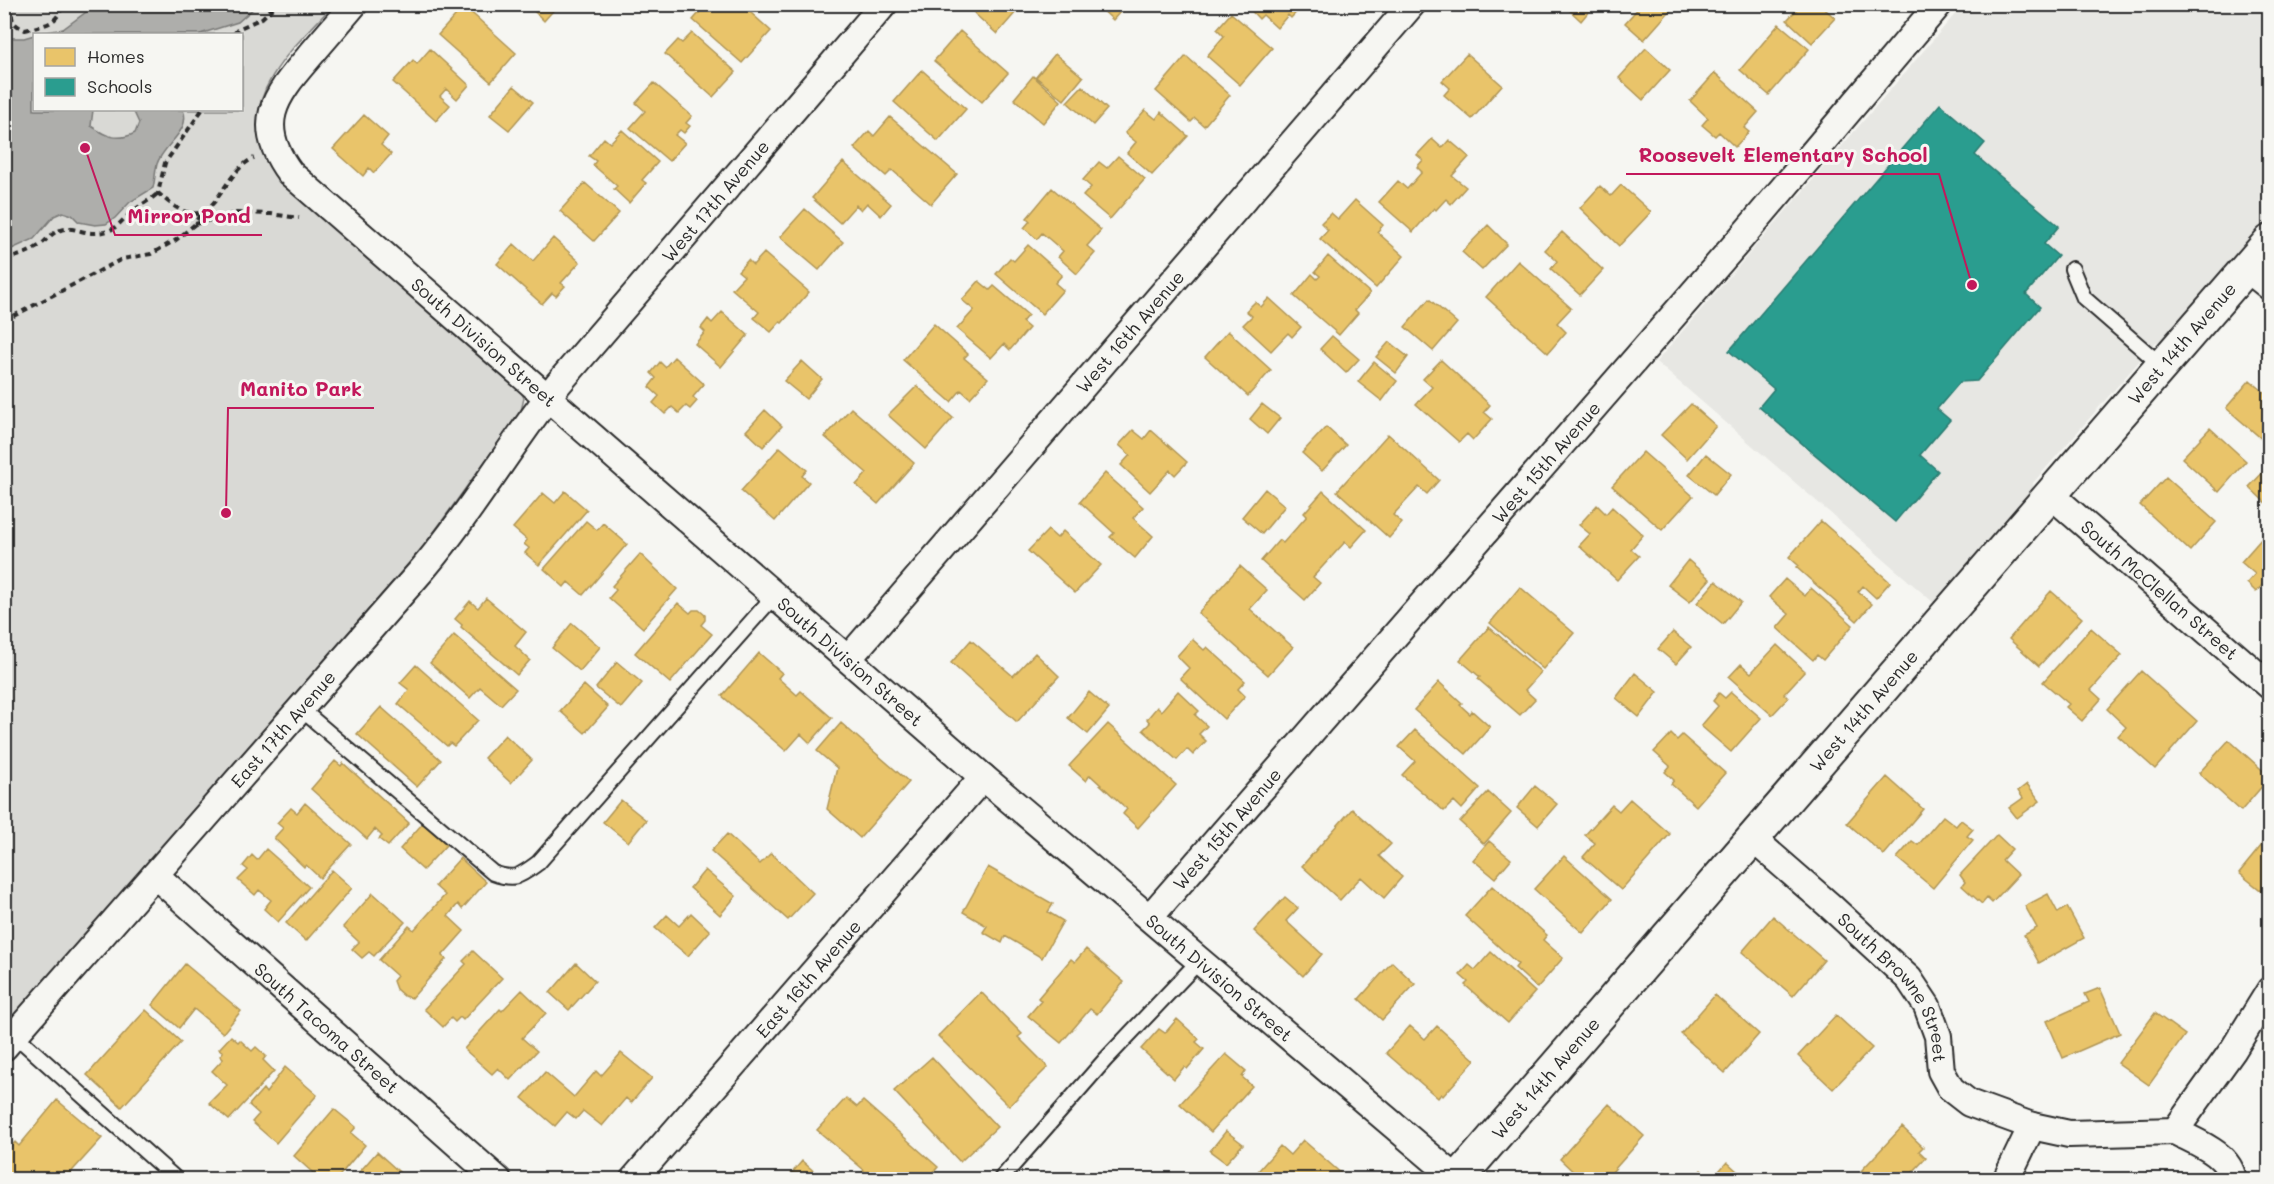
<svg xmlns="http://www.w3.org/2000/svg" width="2274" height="1184" viewBox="0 0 2274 1184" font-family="Mali,sans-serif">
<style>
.built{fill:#e7e7e3}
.green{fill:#d9d9d5;stroke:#828280;stroke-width:1.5;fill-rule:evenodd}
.water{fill:#aeaeab;stroke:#7a7a78;stroke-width:1.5}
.homes{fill:#e9c46a;stroke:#b09657;stroke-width:1.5}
.schools{fill:#2a9d8f;stroke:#2a7b71;stroke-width:1.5}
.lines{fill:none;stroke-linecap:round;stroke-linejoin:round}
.service-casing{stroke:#2b2b2b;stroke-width:18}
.minor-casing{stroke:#2b2b2b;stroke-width:30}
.tertiary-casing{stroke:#2b2b2b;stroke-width:36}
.path{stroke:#2b2b2b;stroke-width:4;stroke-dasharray:6 4.5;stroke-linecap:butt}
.service{stroke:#f6f6f2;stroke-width:14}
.minor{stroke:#f6f6f2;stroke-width:26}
.tertiary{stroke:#f6f6f2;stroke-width:32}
.labels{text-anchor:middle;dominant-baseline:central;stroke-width:6;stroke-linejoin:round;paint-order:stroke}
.street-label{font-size:18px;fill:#2b2b2b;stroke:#f6f6f2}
.leader{fill:none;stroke:#c2185b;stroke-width:2}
.callout-dot{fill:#c2185b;stroke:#f6f6f2;stroke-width:2}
.callout-label{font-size:20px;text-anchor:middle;font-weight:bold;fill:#c2185b;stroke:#f6f6f2;stroke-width:6;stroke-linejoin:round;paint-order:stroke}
</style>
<rect width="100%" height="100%" fill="#f6f6f2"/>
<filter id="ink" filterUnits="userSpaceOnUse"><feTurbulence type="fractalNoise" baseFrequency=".0167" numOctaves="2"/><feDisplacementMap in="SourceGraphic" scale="12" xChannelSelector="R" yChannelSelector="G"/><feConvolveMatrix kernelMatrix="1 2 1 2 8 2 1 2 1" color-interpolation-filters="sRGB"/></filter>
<g filter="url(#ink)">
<path class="built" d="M1963 5H2269V229L2172 340 2156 342 2033 483 2034 499 1941 609 1656 362Z"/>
<path class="green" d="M5 5H333C301 41 246 86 260 140 262 147 266 155 269 162L519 388 524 398 521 411 424 546 5 1026ZM34 34H242V110H34Z"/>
<path class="water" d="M87 4H263V5L254 8 238 22 200 34H36L63 29 86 12Z
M34 35V110H93L91 126C106 136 117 142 135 133L139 123 133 110H183C192 130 163 145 157 164 155 172 155 180 153 188L130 202 115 218 106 224 95 225 79 222 72 215 63 212 54 216 34 239 5 252V38H24Z"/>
<path class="homes" d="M527 4H559L544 21Z
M707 4H741L771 31 742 63 693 20Z
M974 4H1023L997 34 975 14 971 8Z
M1096 4H1127L1113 20Z
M1245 4H1304L1291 18 1288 15 1277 28 1263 15 1259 19Z
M1563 4H1595L1581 21Z
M1642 4H1676L1644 40 1625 23Z
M1802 4H1819L1835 18 1812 43 1787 20Z
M464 6 516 53 491 82 438 35Z
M1231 13 1272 48 1240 85 1207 56 1224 36 1217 29Z
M1779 24 1809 49 1769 95 1740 70Z
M960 31 1008 73 982 102 934 61Z
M692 33 736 72 713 97 665 54 678 40 682 43Z
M1646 48 1670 70 1643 100 1619 78Z
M430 49 469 85 457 99 446 89 440 96 450 105 436 121 393 82 413 60 417 64Z
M1055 54 1083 77 1064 100 1036 77Z
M1467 54 1502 85 1472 119 1444 95 1450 88 1442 81Z
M1186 56 1230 95 1204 126 1195 118 1191 122 1156 91Z
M922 70 966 109 938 141 894 102Z
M1715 73 1758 112 1744 128 1749 132 1735 147 1719 132 1715 136 1702 125 1708 118 1690 101Z
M1033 76 1061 101 1043 123 1014 99Z
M654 83 692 116 686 123 690 126 684 133 680 130 675 135 685 143 669 161 630 128 645 111 636 103Z
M514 86 533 102 509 130 490 115Z
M1082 86 1107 109 1093 125 1067 102Z
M1145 110 1156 119 1161 112 1188 136 1152 175 1127 153 1136 142 1125 133Z
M364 115 388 136 381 145 391 154 374 173 369 168 363 176 333 149Z
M890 117 957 174 931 204 892 170 886 176 854 148 869 131 874 136Z
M622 130 658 162 642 180 646 183 629 203 614 189 617 186 593 165 596 161 589 156 604 138 610 143Z
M1432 139 1442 148 1449 140 1469 157 1452 176 1466 187 1451 204 1446 199 1436 210 1434 208 1413 232 1379 202 1398 181 1407 189 1422 172 1417 167 1423 160 1417 155Z
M1118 156 1145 179 1110 219 1083 196 1091 187 1083 180 1099 162 1107 168Z
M843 162 891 204 881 216 867 203 861 210 856 205 840 223 812 198Z
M585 183 619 213 594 241 560 211Z
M1621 185 1651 212 1619 246 1580 208 1600 186 1611 196Z
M1052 188 1101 230 1087 246 1095 253 1077 274 1058 257 1063 251 1042 233 1037 239 1024 228 1030 221 1027 218Z
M1355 200 1383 225 1377 232 1404 256 1376 288 1320 239 1328 230 1321 223 1331 213 1338 219Z
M805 209 843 242 819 270 780 237Z
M1488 225 1507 244 1482 270 1462 252Z
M1562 232 1603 270 1580 295 1551 269 1557 261 1545 250Z
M553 238 580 262 561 283 565 286 556 296 552 293 542 304 497 264 514 244 533 261Z
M1028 245 1062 275 1055 283 1063 290 1042 314 996 274 1010 258 1014 261Z
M764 253 809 292 782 323 780 322 771 332 754 318 759 312 732 289 744 276 738 271 748 260 753 265Z
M1328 256 1370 293 1355 310 1358 313 1339 335 1294 296 1312 274 1317 279 1320 276 1315 272Z
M1518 261 1571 308 1557 323 1566 332 1548 353 1486 297Z
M979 281 990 290 994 286 1028 315 1022 322 1029 328 1010 350 1004 344 991 358 957 329 974 310 962 300Z
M1269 298 1301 327 1292 337 1288 333 1271 351 1243 325 1252 316 1246 311 1255 302 1261 307Z
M1429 299 1457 323 1433 351 1405 327Z
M722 312 748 335 721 367 695 344 705 332 701 328 708 319 712 323Z
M934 324 968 354 964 358 988 378 970 398 961 390 951 402 903 360Z
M1228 331 1271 370 1248 396 1205 357Z
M1332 336 1359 359 1346 373 1320 349Z
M1389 342 1408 357 1396 373 1376 357Z
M674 357 704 384 693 397 697 401 690 409 686 406 679 413 672 407 665 414 653 403 659 396 649 387 656 378 651 373 660 362 665 367Z
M1441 360 1490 405 1484 412 1492 419 1473 440 1467 434 1459 442 1416 404 1432 387 1423 379Z
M802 361 822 379 806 399 784 381Z
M1374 362 1397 381 1382 401 1358 382Z
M2250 380 2270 397V446L2226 408Z
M917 386 953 418 926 449 888 415Z
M1262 404 1280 418 1267 434 1250 419Z
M1691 404 1716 426 1687 459 1661 435Z
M851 408 914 463 878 504 856 485 867 473 825 437Z
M765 410 782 426 763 447 746 431Z
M1326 427 1346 445 1322 471 1302 453Z
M2210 428 2246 461 2219 492 2182 458Z
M1133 430 1144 439 1151 430 1187 462 1175 475 1170 470 1150 492 1121 465 1130 455 1119 445Z
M1388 434 1439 480 1427 494 1419 487 1393 515 1402 523 1389 538 1337 491Z
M780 447 807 470 802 476 809 482 775 521 741 491Z
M1643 452 1693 496 1662 530 1612 486Z
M1706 454 1731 474 1714 495 1689 475Z
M2270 465V504L2268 505 2249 487Z
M1105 473 1143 507 1133 518 1153 536 1135 558 1110 537 1114 533 1080 502Z
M2166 477 2216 522 2190 551 2140 505Z
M1265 489 1285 506 1262 534 1242 517Z
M565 491 587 510 539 565 525 553 529 548 524 544 527 540 513 528 543 493 555 503Z
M1323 491 1366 530 1351 547 1345 542 1313 577 1320 583 1305 600 1261 561 1279 540 1283 543 1307 516 1304 513Z
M1597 505 1606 514 1612 507 1643 535 1631 549 1639 556 1617 580 1579 546 1590 534 1579 525Z
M586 521 597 530 603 523 627 544 583 595 568 582 564 587 544 569Z
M1821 521 1890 582 1876 598 1863 586 1858 592 1872 604 1857 621 1796 567 1798 565 1789 557Z
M2270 529V585L2265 582 2256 592 2247 583 2255 574 2241 562Z
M1048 530 1057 538 1063 531 1101 565 1075 593 1028 551Z
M640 554 677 589 643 628 609 598 616 590 612 586Z
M1688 560 1710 579 1690 602 1668 585Z
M1240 566 1267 590 1250 609 1293 647 1268 675 1198 613Z
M1785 579 1805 596 1811 588 1853 625 1823 660 1817 655 1813 660 1777 628 1789 614 1769 597Z
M1716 581 1741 602 1723 624 1697 603Z
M1520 587 1574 633 1543 669 1490 623Z
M2051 591 2082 618 2039 666 2009 639Z
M486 598 526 632 515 646 530 660 517 675 461 627 462 625 455 619 470 601 478 608Z
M678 603 690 613 693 610H699L705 615V620L701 625 712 634 670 683 635 653Z
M572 623 600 647 580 671 552 648Z
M1489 627 1541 672 1525 690 1535 699 1520 715 1478 679 1480 677 1460 660Z
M2091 628 2122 655 2091 690 2101 699 2082 721 2066 707 2069 704 2043 682Z
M1673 632 1691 647 1676 664 1658 649Z
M454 635 516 689 501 705 480 687 470 698 430 663Z
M1192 639 1204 650 1207 647 1245 681 1238 689 1245 696 1224 719 1180 678 1189 668 1177 656Z
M971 640 1013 676 1035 653 1059 676 1017 722 951 663Z
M1777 645 1805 671 1784 694 1788 698 1772 715 1729 677 1741 664 1751 673Z
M759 653 782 673 778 678 797 695 801 691 832 718 810 743 801 734 786 751 722 696Z
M617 662 642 683 621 708 596 688Z
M416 665 478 720 454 746 450 743 447 746 398 704 409 690 400 683Z
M2141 671 2197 721 2155 769 2118 736 2126 727 2107 709Z
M1635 673 1658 692 1639 717 1616 698Z
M1439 682 1462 703 1460 705 1470 714 1472 711 1490 727 1466 754 1414 710Z
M584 685 608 707 585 733 560 711Z
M1178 691 1199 711 1195 715 1207 726 1199 734 1206 741 1193 755 1187 749 1177 760 1143 730 1150 723 1147 719 1157 707 1161 711Z
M1089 692 1109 709 1088 734 1068 718Z
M1731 692 1761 718 1731 752 1701 726 1718 706 1713 701 1719 693 1725 698Z
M381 707 441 760 417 787 357 734Z
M841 723 909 782 860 838 827 809 837 768 817 751Z
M1108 724 1176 785 1138 828 1123 814 1127 809 1090 775 1086 781 1069 766Z
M1415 730 1480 788 1462 809 1454 801 1444 811 1402 775 1415 761 1399 747Z
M1671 734 1677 740 1682 735 1725 773 1696 806 1671 784 1674 780 1665 772 1670 766 1654 752Z
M505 735 532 760 511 783 484 758Z
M2229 740 2270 777 2241 811 2199 773Z
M335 761 341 766 343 763 409 823 388 846 379 839 382 836 375 829 367 839 311 789Z
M1887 777 1923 809 1884 855 1847 823Z
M2027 784 2040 801 2017 818 2009 808 2023 798 2018 791Z
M1535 786 1557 804 1538 826 1517 808Z
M1488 792 1511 813 1484 844 1460 822Z
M1630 799 1670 834 1621 890 1583 857 1595 843 1585 835 1612 805 1619 811Z
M621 800 646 820 628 842 603 822Z
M305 803 351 844 320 878 306 865 304 867 274 838 283 828 277 823 291 808 297 813Z
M1352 809 1391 844 1379 856 1402 877 1384 898 1361 877 1340 900 1302 866Z
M1943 816 1956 826 1961 820 1973 829 1967 836 1973 840 1933 888 1897 858 1912 841 1918 845Z
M423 823 447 844 423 870 400 849Z
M727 834 760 864 771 853 813 893 788 920 711 851Z
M1997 835 2012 849 2002 860 2018 875 1992 903 1987 898 1982 904 1962 886 1965 882 1960 875Z
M2270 835V895L2268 896 2239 873Z
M1489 841 1511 859 1495 878 1473 860Z
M266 849 309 887 278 922 264 909 271 900 259 890 255 895 238 880 248 870 243 866 252 855 257 860Z
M1564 856 1612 899 1583 933 1534 889Z
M460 858 486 882 462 909 458 904 448 916 464 931 442 956 446 959 412 998 404 996 396 989 393 981 397 976 379 960 409 926 414 930 445 895 435 886Z
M988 867 1053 904 1048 912 1063 921 1042 958 1005 936 1002 943 983 932 987 926 963 912Z
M332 870 352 888 306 941 286 923Z
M705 870 736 896 720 915 690 888Z
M1492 886 1547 935 1543 940 1563 958 1537 988 1515 968 1518 964 1465 916Z
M373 893 405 922 374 956 369 952 362 958 352 949 359 942 343 927Z
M2048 894 2058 913 2067 907 2084 938 2039 963 2024 935 2037 928 2025 906Z
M1285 897 1298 908 1286 921 1322 954 1303 976 1254 931Z
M691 913 710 931 688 956 655 928 667 915 679 926Z
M1773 916 1824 960 1793 996 1742 952Z
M1086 949 1124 982 1097 1014 1090 1009 1061 1043 1028 1016 1041 1001 1038 998 1071 959 1075 962Z
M473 951 502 978 463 1020 460 1017 455 1022 451 1018 443 1027 424 1009 466 964 463 961Z
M1491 952 1535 992 1508 1023 1465 985 1468 982 1460 975 1469 965 1475 970Z
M1392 962 1415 984 1382 1020 1359 999Z
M576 963 595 981 569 1010 550 993Z
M185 964 241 1011 223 1033 194 1009 179 1028 152 1005Z
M2100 988 2120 1033 2063 1058 2047 1021 2089 1002 2085 994Z
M522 990 546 1013 522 1038 537 1051 510 1080 498 1068 492 1074 464 1049 500 1009 502 1011Z
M981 992 1022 1034 1018 1037 1048 1067 1009 1106 938 1036Z
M1715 995 1759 1034 1725 1073 1681 1034Z
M146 1010 181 1042 122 1107 87 1075Z
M2155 1013 2185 1035 2149 1085 2118 1063Z
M1836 1015 1872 1048 1833 1089 1798 1056Z
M1177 1019 1199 1039 1196 1042 1204 1049 1187 1069 1184 1067 1174 1079 1141 1049 1159 1029 1165 1033Z
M1410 1026 1425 1039 1437 1026 1475 1060 1443 1096 1441 1094 1438 1098 1386 1053Z
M231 1036 238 1042 240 1040 252 1051 256 1047 266 1056 263 1060 274 1071 229 1120 209 1103 227 1085 212 1071 223 1059 220 1056 223 1052 219 1049Z
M621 1053 652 1078 631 1103 626 1098 602 1126 583 1111 576 1119 567 1112 555 1126 522 1098 545 1072 574 1097 596 1071 601 1076Z
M1226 1054 1246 1071 1242 1077 1252 1086 1211 1132 1180 1104Z
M932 1057 997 1127 960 1162 894 1091Z
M285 1067 317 1095 276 1143 252 1122 259 1114 249 1105 263 1089 266 1093Z
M846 1098 857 1107 863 1101 938 1167 932 1174 939 1180H863L859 1176 864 1170 817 1130Z
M57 1100 102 1138 64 1180H4V1154L15 1142 19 1146Z
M1609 1104 1644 1136 1605 1180H1582L1560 1159Z
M334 1109 356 1127 351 1133 365 1145 336 1180H321L294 1156Z
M1902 1127 1923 1147 1919 1151 1926 1158 1911 1174 1916 1180H1870L1861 1171Z
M1226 1131 1243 1144 1226 1163 1210 1151Z
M1303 1140 1343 1175 1339 1180H1256L1253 1177 1280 1146 1290 1155Z
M377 1152 407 1179 406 1180H358L355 1177Z
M802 1161 824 1180H786Z
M1727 1162 1747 1180H1693L1701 1170 1712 1179Z"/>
<path class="schools" d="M1940 104 1985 143 1975 155 2059 226 2044 244 2058 256 2026 294 2040 307 1977 381 1960 382 1937 409 1950 420 1920 455 1938 471 1895 522 1759 407 1774 389 1729 351Z"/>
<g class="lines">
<g class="service-casing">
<path id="service" d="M2072 269 2084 298 2161 365
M301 709 493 873C515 881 520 876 538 863L774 596
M15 1035 177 1180
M1000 1180 1105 1060 1200 960"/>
</g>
<g class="minor-casing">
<g id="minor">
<path id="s1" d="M354 4C339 22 323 40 308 58 274 97 254 125 290 173L983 777 1458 1180"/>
<path d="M2246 268 2270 287"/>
<path id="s2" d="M2049 493 2270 686"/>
<path id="s3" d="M848 659 1412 4"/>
<path id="s4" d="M1752 838 1829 905 1909 979 1927 1006 1938 1036 1941 1071 1951 1089 1969 1103 2032 1126"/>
<path id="s5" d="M155 875 498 1180"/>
<path id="s6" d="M1150 917 1741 238 1939 4"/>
<path id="s7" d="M4 1047 422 570C472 511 511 444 558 384L884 4"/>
<path d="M2175 1131C2195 1142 2229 1153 2233 1180"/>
<path id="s8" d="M633 1180 983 777"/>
<path d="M2006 1180 2032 1126 2069 1134 2175 1131 2233 1050 2270 990"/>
</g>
</g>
<g class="tertiary-casing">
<g id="tertiary">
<path id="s9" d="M1457 1180 2270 241"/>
</g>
</g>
<path class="path" d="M10 4C14 19 8 22 25 30 43 25 57 26 63 4
M234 34 238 29 262 18 277 4
M202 110 165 163 158 193C217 248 214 177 254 158
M195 224 236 213 271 214 299 218
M4 259C17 257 28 253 39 246 47 240 51 233 61 230 71 226 83 233 93 233 119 233 119 220 136 209 143 203 151 200 158 193
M4 321 122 259 151 254 176 240 194 225 202 211"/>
<use href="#service" class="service"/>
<use href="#minor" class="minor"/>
<use href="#tertiary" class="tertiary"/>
</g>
</g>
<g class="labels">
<g class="street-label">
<text stroke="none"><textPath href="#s7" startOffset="1106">West 17th Avenue</textPath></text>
<text stroke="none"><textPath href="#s3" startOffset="432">West 16th Avenue</textPath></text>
<text stroke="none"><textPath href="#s9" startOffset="1107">West 14th Avenue</textPath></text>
<text stroke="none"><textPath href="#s1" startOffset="459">South Division Street</textPath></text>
<text stroke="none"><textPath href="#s6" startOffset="603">West 15th Avenue</textPath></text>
<text stroke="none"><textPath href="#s2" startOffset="147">South McClellan Street</textPath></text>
<text stroke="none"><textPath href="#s1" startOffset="945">South Division Street</textPath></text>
<text stroke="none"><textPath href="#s9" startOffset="621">West 14th Avenue</textPath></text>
<text stroke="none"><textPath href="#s7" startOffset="423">East 17th Avenue</textPath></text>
<text stroke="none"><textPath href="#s6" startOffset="117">West 15th Avenue</textPath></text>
<text stroke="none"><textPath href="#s1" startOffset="1431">South Division Street</textPath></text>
<text stroke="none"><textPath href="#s8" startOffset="267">East 16th Avenue</textPath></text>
<text stroke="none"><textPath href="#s4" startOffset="210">South Browne Street</textPath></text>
<text stroke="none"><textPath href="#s5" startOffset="230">South Tacoma Street</textPath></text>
<text stroke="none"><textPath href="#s9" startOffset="135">West 14th Avenue</textPath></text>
</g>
</g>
<path class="leader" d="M1972 285L1939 174H1626M85 148L115 235H262M226 513L228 408H374"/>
<g class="callout-dot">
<circle cx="1972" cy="285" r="6"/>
<circle cx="85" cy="148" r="6"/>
<circle cx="226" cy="513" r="6"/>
</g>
<g class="callout-label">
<text x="1783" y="162">Roosevelt Elementary School</text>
<text x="189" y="223">Mirror Pond</text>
<text x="301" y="396">Manito Park</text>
</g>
<rect width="2274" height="1184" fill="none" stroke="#f6f6f2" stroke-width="24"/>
<rect x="12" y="12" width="2250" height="1160" fill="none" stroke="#2b2b2b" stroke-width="2" filter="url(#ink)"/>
<rect x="33" y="33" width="210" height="78" fill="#f6f6f2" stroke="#a5a5a2" stroke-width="1.5"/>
<rect x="45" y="48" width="30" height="18" fill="#e9c46a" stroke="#a5a5a2" stroke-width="1.5"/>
<text x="87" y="63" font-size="18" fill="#2b2b2b">Homes</text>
<rect x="45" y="78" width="30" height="18" fill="#2a9d8f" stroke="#a5a5a2" stroke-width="1.5"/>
<text x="87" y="93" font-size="18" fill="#2b2b2b">Schools</text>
</svg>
